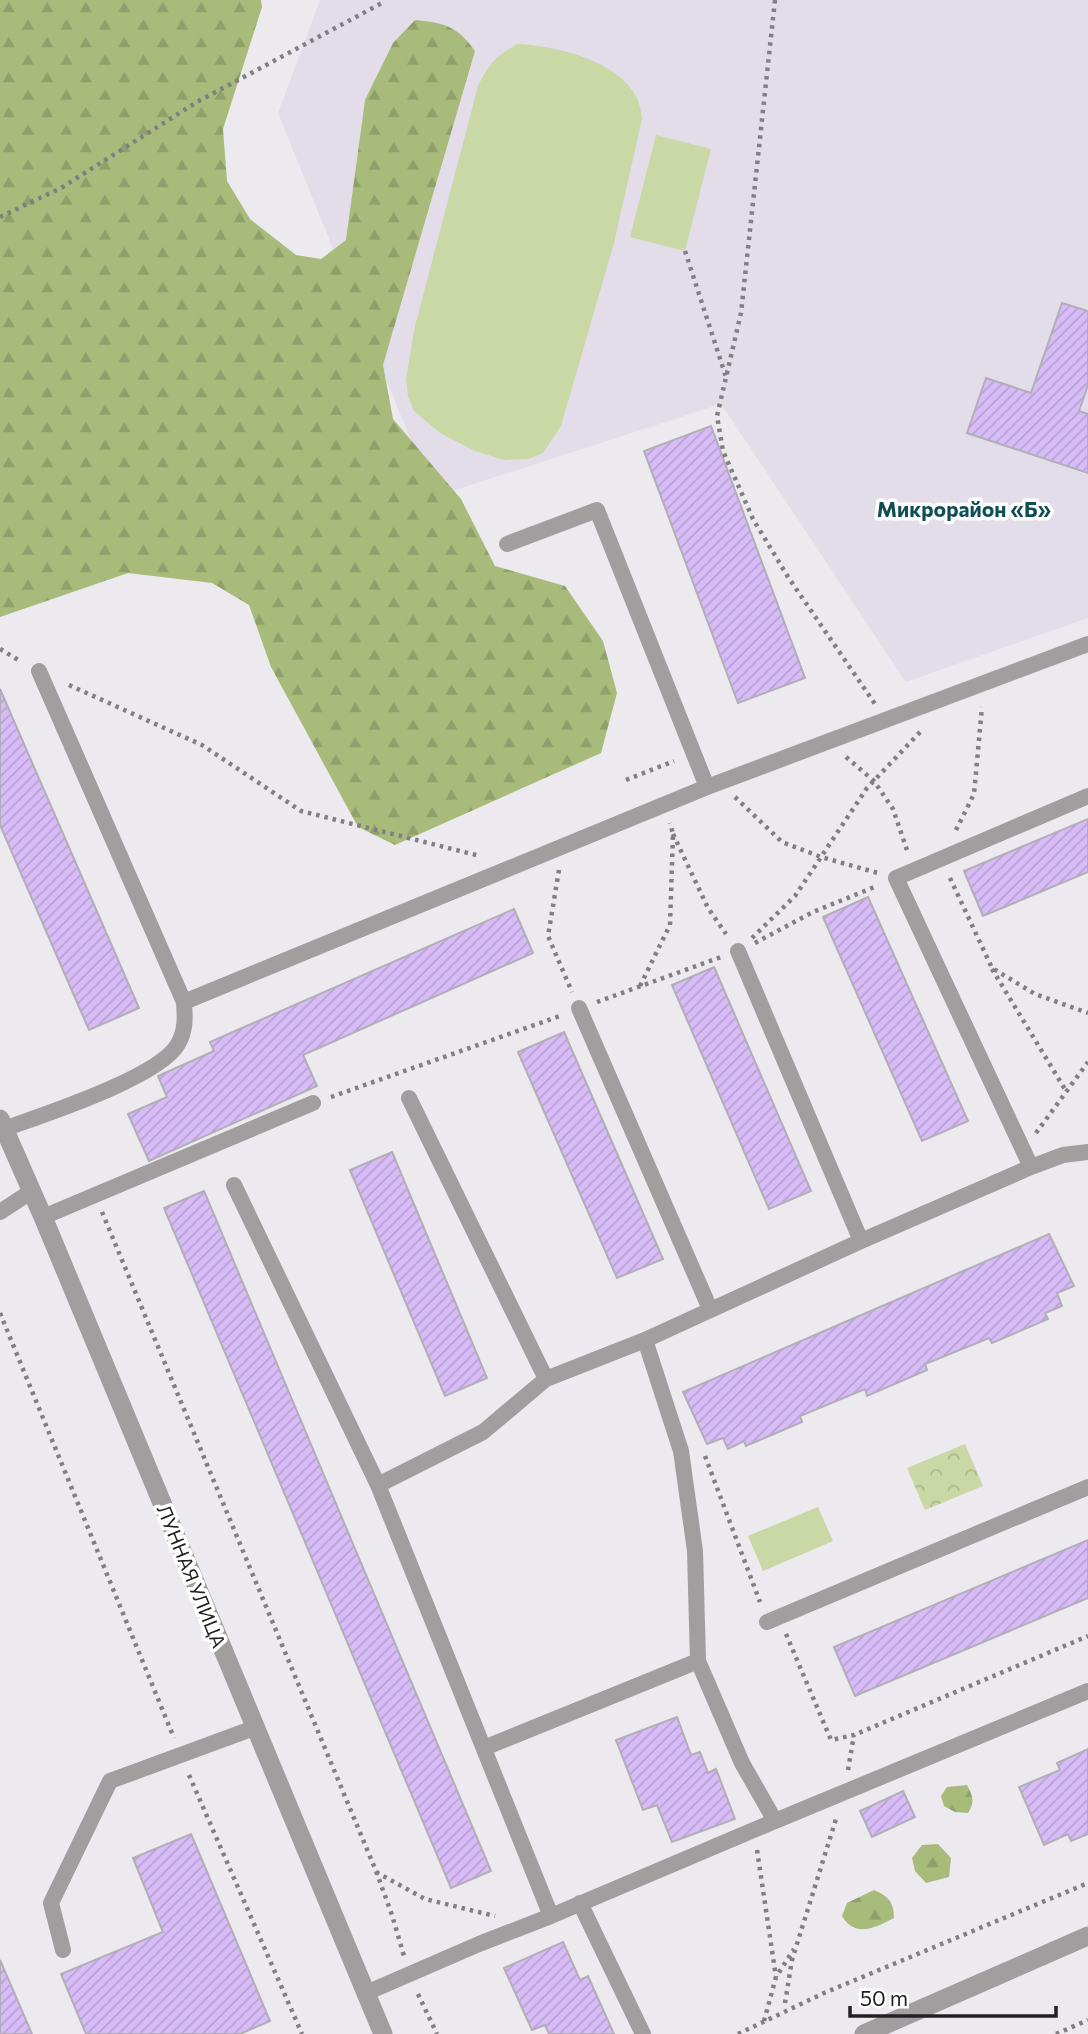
<svg xmlns="http://www.w3.org/2000/svg" width="1088" height="2034" viewBox="0 0 1088 2034" font-family="Commissioner,sans-serif">
<style>
.built{fill:#e3ddea}
.forest{fill:url(#forest-firs)}
.park{fill:url(#park-crowns)}
.garden{fill:#c9d8a4}
.building{fill:url(#building-hatch);stroke:#b1afb5;stroke-width:2}
.lines{fill:none;stroke-linecap:round;stroke-linejoin:round}
.path{stroke:#817f83;stroke-width:4.5;stroke-dasharray:3.5 5;stroke-linecap:butt}
.service{stroke:#a29e9f;stroke-width:16}
.tertiary{stroke:#a29e9f;stroke-width:19}
.labels{text-anchor:middle;dominant-baseline:central;stroke-width:7;stroke-linejoin:round;paint-order:stroke}
.street-label{font-size:19px;fill:#222023;stroke:#fff}
.neighbourhood-label{font-size:21px;font-weight:bold;fill:#104e54;stroke:#fff}
</style>
<defs>
<pattern id="forest-firs" width="22" height="20" patternUnits="userSpaceOnUse" patternTransform="scale(1.75)"><rect width="22" height="20" fill="#a9bb7b"/><path d="M5 1l3.5 6h-7zM16 11l3.5 6h-7z" fill="#91a06a"/></pattern>
<pattern id="park-crowns" width="20" height="18" patternUnits="userSpaceOnUse" patternTransform="scale(1.75)"><rect width="20" height="18" fill="#c9d8a4"/><path d="M2 6a3 3 0 1 1 6 0M12 15a3 3 0 1 1 6 0" fill="none" stroke="#acb98d"/></pattern>
<pattern id="building-hatch" width="6" height="6" patternUnits="userSpaceOnUse" patternTransform="scale(1.75)"><rect width="6" height="6" fill="#d7bcf8"/><path d="M-1 1l2-2M0 6l6-6M5 7l2-2" fill="none" stroke="#b8a1d4"/></pattern>
</defs>
<rect width="100%" height="100%" fill="#ece9ef"/>
<path class="built" d="M320 0H1088V618L906 682 721 404 434 497 278 113Z"/>
<path class="forest" d="M0 0H261L262 7 223 129 227 181 250 219 296 255 321 259 346 240 365 100 393 43 415 20C445 23 457 26 475 51L383 365 393 419 461 499 495 566 565 586 603 641 617 693 601 753 395 845 358 827 271 667 249 605 212 583 128 573 0 617Z
M967 1785C973 1796 975 1803 968 1813L955 1812 944 1806 941 1796 947 1787Z
M938 1844 951 1858 949 1877 926 1883 915 1871 912 1858 922 1845Z
M874 1890C888 1896 894 1902 894 1918 875 1928 855 1938 842 1916L847 1903Z"/>
<path class="park" d="M965 1444 983 1486 925 1510 907 1468Z"/>
<path class="garden" d="M518 44C556 46 618 60 637 98 640 104 641 113 642 119L614 243 561 426 543 453 528 459 504 460 475 451 440 433 414 411 408 396 406 380 414 330 478 86C489 64 495 56 518 44Z
M656 135 711 149 685 251 630 237Z
M818 1507 833 1541 763 1571 748 1536Z"/>
<path class="building" d="M1062 303 1088 311V385L1079 411 1088 414V473L967 433 986 378 1031 393Z
M711 426 805 678 738 703 644 451Z
M0 689 139 1008 89 1030 0 825Z
M1088 819V872L983 916 964 871Z
M868 897 968 1121 922 1141 823 917Z
M514 909 533 953 303 1055 317 1086 149 1161 128 1114 167 1097 158 1076 214 1051 210 1042Z
M714 967 811 1191 769 1209 672 985Z
M564 1032 663 1259 617 1278 518 1052Z
M392 1152 487 1378 445 1396 350 1170Z
M204 1191 491 1871 451 1888 164 1208Z
M1049 1234 1074 1286 1057 1293 1062 1306 1045 1313 1048 1319 992 1343 989 1338 925 1364 927 1370 867 1396 865 1389 800 1416 802 1422 746 1446 744 1441 728 1449 723 1438 707 1444 683 1392Z
M1088 1540V1598L855 1696 834 1647Z
M677 1717 691 1755 700 1752 708 1773 716 1769 735 1819 672 1842 657 1805 643 1810 616 1740Z
M1088 1749V1834L1071 1841 1068 1834 1044 1845 1019 1787 1060 1770 1057 1763Z
M903 1791 915 1817 872 1837 860 1811Z
M191 1834 270 2021 240 2034H86L61 1974 163 1932 133 1858Z
M563 1942 580 1980 588 1976 614 2034H549L545 2025 532 2030 504 1968Z
M0 1960 32 2034H0Z"/>
<g class="lines">
<path class="path" d="M775 0 741 313 717 416 723 451 753 519 788 577 875 704
M0 217 61 188 197 102 382 3
M685 251 726 377
M0 649 20 661
M69 685 202 745 301 811 480 856
M846 757 874 781 893 809 908 853
M626 780 674 761
M735 797 782 842 821 857 878 873
M956 830 974 794 982 707
M673 834 708 908 726 934
M559 870 548 936 572 992
M950 878 992 968 1035 994 1088 1013
M752 938 795 896 867 788 923 729
M755 943 813 912 877 886
M992 969 1066 1091
M640 986 670 925 673 834 670 823
M597 1002 721 957
M331 1097 560 1016
M1036 1133 1088 1062
M102 1212 376 1871 392 1915 404 1956
M0 1313 174 1738
M705 1456 760 1602
M786 1634 831 1740 854 1735 1088 1636
M848 1770 854 1735
M189 1775 302 2034
M757 1850 776 1977
M376 1872 425 1899 495 1916
M418 1994 437 2034
M785 2003 792 1960 836 1819
M764 2021 776 1977 794 1949
M738 2034 824 1993 1088 1883
M1056 2034 1088 2020"/>
<path class="service" d="M507 544 597 510 707 787
M738 951 861 1241
M184 1002 707 787 1088 644
M579 1008 710 1309
M409 1098 546 1379 645 1340 681 1451 695 1551 698 1661 742 1763 775 1821 551 1916
M4 1129C43 1115 160 1077 178 1044 186 1030 185 1017 184 1002L39 671
M1031 1167 1063 1155 1088 1152
M234 1185 378 1485 551 1916 479 1944 366 1993
M0 1212 32 1191
M43 1217 313 1103
M645 1340 861 1241 1031 1167 896 878 1088 796
M378 1485 483 1432 546 1379
M767 1622 1088 1487
M484 1748 698 1661
M775 1821 1088 1691
M580 1903 643 2034
M63 1950 51 1903 110 1781 254 1728"/>
<path class="tertiary" d="M0 1119 43 1217 383 2034
M864 2034 1088 1936"/>
</g>
<g class="labels">
<g class="street-label">
<text transform="translate(192 1576) rotate(68)">ЛУННАЯ УЛИЦА</text>
</g>
<g class="neighbourhood-label">
<text x="964" y="508">Микрорайон «Б»</text>
</g>
</g>
<path d="M850 2006v10h206v-10" fill="none" stroke="#222023" stroke-width="3.5"/>
<text x="860" y="2006" font-size="21" fill="#222023" stroke="#ffffff" stroke-width="5" paint-order="stroke">50 m</text>
</svg>
